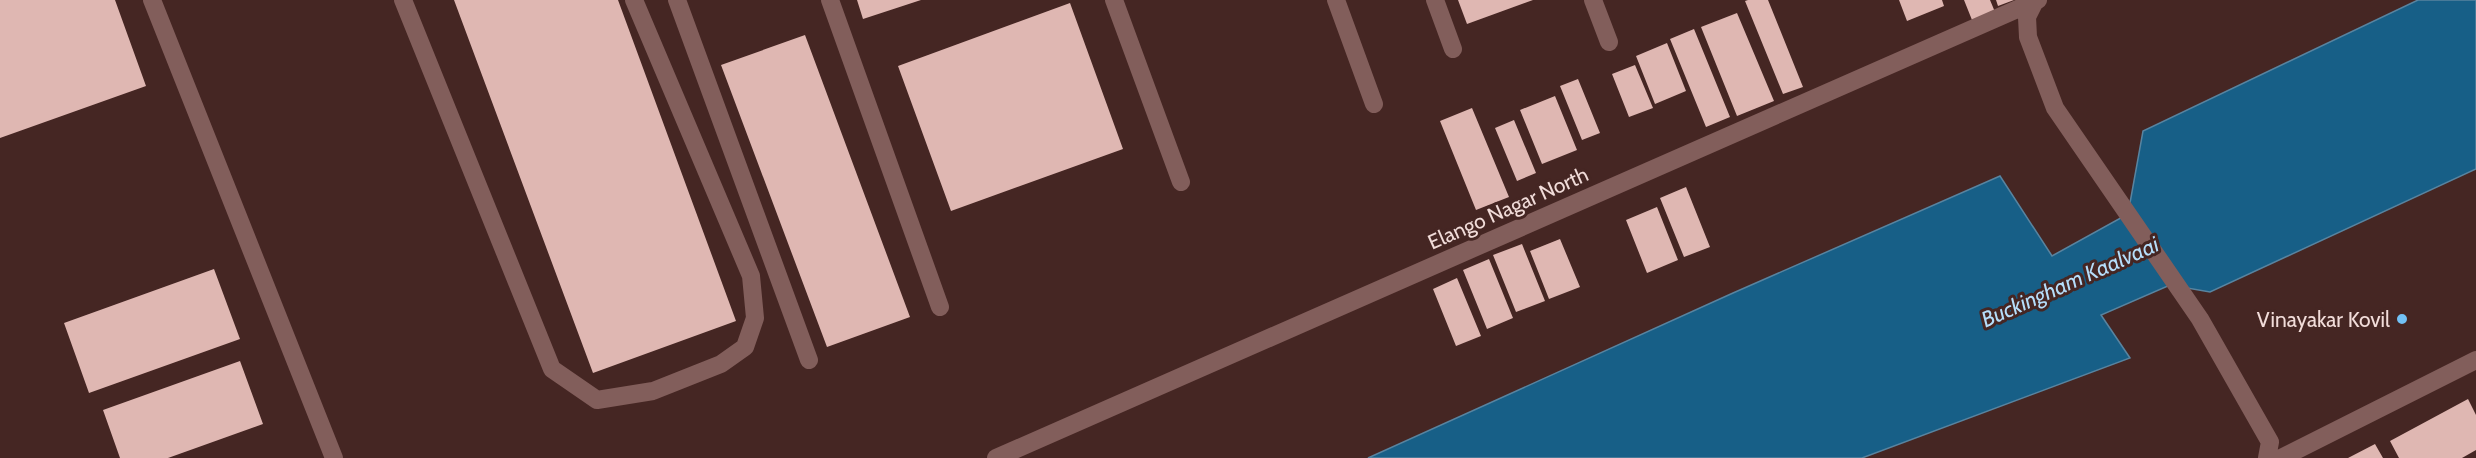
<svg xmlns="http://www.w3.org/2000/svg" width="2476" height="458" viewBox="0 0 2476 458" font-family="Cabin,sans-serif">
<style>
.water{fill:#175f87;stroke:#5884a0;stroke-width:1.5}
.building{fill:#dfb7b2}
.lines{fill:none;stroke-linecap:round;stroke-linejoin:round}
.minor{stroke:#825e5b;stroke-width:18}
.poi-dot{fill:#72c1f5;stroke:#452623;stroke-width:2}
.labels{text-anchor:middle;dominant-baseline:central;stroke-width:6;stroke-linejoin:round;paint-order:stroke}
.street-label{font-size:21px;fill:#f1dcd9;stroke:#452623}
.poi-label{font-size:21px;fill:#f1dcd9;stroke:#452623;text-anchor:end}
.water-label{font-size:22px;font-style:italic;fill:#b5defb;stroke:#452623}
</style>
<rect width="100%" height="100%" fill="#452623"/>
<path class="water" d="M2418 0H2476V169L2210 292 2170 285 2101 315 2130 358 1862 458H1368L1733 293 2000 176 2052 256 2128 214 2143 131Z"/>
<path class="building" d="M0 0H115L146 86 0 138Z
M454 0H618L736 321 593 373Z
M857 0H921L863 19Z
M1458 0H1533L1467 24Z
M1748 0H1768L1803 87 1783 94 1745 1Z
M1899 0H1942L1944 6 1907 21Z
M1964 0H1990L1995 12 1972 20Z
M1996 0H2014L1998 6Z
M1070 3 1123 149 951 211 898 66Z
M1737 13 1774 101 1737 116 1701 27Z
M1694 29 1730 117 1706 127 1670 39Z
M805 35 910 317 827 347 721 65Z
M1667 43 1686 91 1655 104 1636 56Z
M1635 65 1653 108 1629 117 1612 74Z
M1578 79 1600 133 1582 140 1560 86Z
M1555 96 1577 150 1542 164 1520 110Z
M1472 108 1509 197 1476 210 1440 121Z
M1514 120 1536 173 1517 181 1495 128Z
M1686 187 1710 247 1684 257 1660 198Z
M1657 207 1678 260 1647 273 1626 220Z
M1560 239 1580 287 1549 299 1530 251Z
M1522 244 1545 301 1516 312 1493 255Z
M1489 259 1513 318 1487 329 1463 270Z
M214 269 240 339 89 393 64 323Z
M1457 278 1481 336 1456 346 1433 289Z
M240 361 263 424 168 458H120L103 410Z
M2468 399 2476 415V450L2462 458H2399L2390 441Z
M2375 444 2383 458H2348Z"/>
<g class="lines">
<path class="minor" d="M152 0 334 458
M403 0 552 369 597 400 653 391 721 364 745 347 755 318 751 276 634 0
M677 0 809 360
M830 0 940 307
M1114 0 1181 182
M1336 0 1374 104
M1435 0 1453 49
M1593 0 1609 42
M2035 1 2027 17 2028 37 2055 108 2200 319 2270 442 2267 458
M996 458 2038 0
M2281 458 2476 360"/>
</g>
<circle class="poi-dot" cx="2402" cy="319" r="6"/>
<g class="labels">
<g class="street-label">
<text transform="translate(1508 208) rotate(-24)">Elango Nagar North</text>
</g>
<g class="poi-label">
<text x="2390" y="319">Vinayakar Kovil</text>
</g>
<g class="water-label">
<text transform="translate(2070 282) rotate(-24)">Buckingham Kaalvaai</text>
</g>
</g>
</svg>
